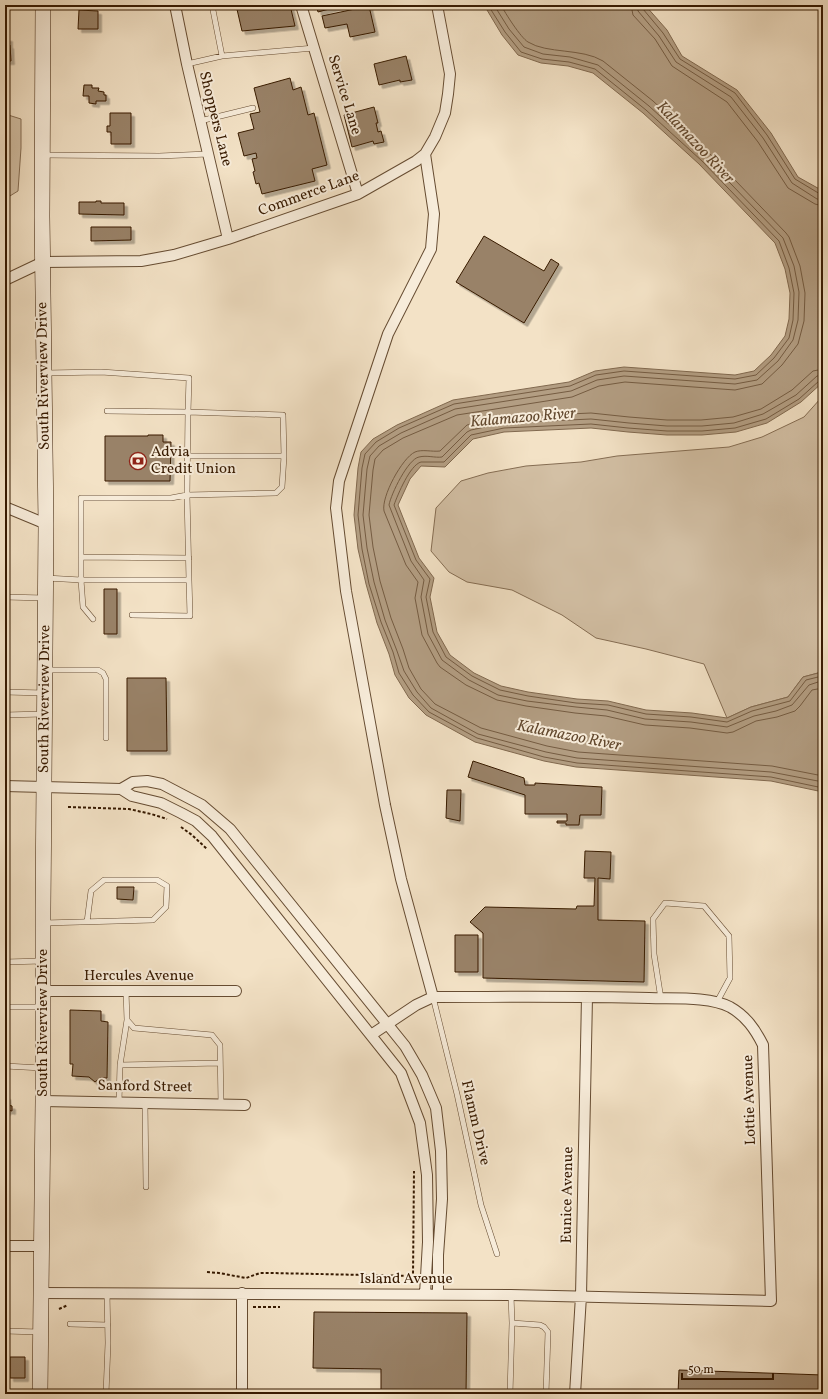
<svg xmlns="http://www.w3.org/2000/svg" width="828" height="1399" viewBox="0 0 828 1399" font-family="Vollkorn,serif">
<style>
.green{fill:#d3c0a5;stroke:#856d53}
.water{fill:#b39e83;stroke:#81694f}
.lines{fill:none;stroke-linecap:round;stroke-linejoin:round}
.shore{stroke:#755c42;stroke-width:1}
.building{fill:#998267;stroke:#371a01;filter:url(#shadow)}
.lane-casing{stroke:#664c32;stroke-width:6}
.street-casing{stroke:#664c32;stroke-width:12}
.secondary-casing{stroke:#371a01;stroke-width:16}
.path{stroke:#371a01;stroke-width:2;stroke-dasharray:3 2;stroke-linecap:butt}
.lane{stroke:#f7ecda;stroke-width:5}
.street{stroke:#f7ecda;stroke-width:10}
.secondary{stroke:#f7ecda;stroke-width:15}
.labels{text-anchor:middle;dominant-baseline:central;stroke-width:4;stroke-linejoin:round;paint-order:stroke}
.street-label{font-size:15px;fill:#371a01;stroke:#f7ecda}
.poi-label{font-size:15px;fill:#371a01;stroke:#f7ecda;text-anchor:start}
.water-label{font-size:16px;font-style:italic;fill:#62482e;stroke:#f7ecda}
</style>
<defs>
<filter id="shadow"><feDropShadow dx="3.5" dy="3.5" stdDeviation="0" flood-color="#0004"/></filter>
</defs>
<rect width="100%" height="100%" fill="#f3e2c6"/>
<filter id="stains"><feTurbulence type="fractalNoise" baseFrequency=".005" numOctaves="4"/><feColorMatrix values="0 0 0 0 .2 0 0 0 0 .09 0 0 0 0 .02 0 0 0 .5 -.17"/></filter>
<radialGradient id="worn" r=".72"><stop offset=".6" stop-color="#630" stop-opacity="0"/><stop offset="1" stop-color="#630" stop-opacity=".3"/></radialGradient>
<path class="green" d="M5 114 21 119V148L18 191 5 199Z
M823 394V674L818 673 803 677 788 697 751 707 727 718 704 664 646 649 596 638 562 615 512 590 467 582 449 572 431 551 436 508 461 481 488 473 526 466 581 462 617 456 729 447 762 437 804 417 821 398Z"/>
<path class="water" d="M484 5H645L667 30 682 56 737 90 771 133 798 177 823 191V382L801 402 767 423 736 432 702 435H667L628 432 591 428 504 432 473 439 445 467 421 466 410 479 398 505 419 558 434 578 430 597 437 632 450 655 474 673 501 686 528 692 577 699 608 701 646 710 692 713 727 718 751 707 788 697 803 677 818 673 823 674V792L771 781 576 767 544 761 475 742 426 715 409 698 395 675 389 654 377 623 366 584 358 549 354 515 358 468 361 452 373 439 397 425 453 400 569 382 595 371 624 367 735 375 754 371 771 355 785 336 789 319 790 293 785 269 775 243 699 164 643 113 593 73 568 66 541 63 518 55 502 35Z"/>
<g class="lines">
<path class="shore" d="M488 5 505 32 521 52 542 59 569 62 595 69 646 110 702 161 779 241 789 268 794 293 793 320 789 338 774 358 756 375 735 379 624 371 596 375 570 386 454 404 399 428 376 442 365 454 362 468 358 515 362 549 369 584 381 622 393 652 399 673 413 695 429 712 477 738 544 757 577 763 771 777 823 788
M494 5 509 29 524 47 543 54 570 57 598 65 649 106 705 157 783 238 794 266 799 292 798 320 793 340 778 361 757 380 735 384 624 376 597 380 571 391 455 409 401 433 379 446 370 456 367 469 363 515 367 548 374 582 385 620 397 651 404 671 417 692 431 708 478 734 546 752 577 758 771 772 823 782
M501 5C505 13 521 38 528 42 547 54 582 48 603 61L653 101 709 153 786 233 789 237 800 266 805 293 804 321 798 344 782 365 762 384 735 390 625 382 599 386 572 397 457 415 403 438 383 450 375 459 373 470 369 515 373 547 380 581 391 618 403 649 409 668 421 689 435 704 481 728 547 746 578 752 772 766 823 776
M631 5 633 15 655 39 672 66 727 102 758 142 788 188 815 204 823 206
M637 5 638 11 659 36 676 62 731 97 763 138 792 183 817 199 823 200
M642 5 643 9 663 33 680 59 735 93 767 135 795 179 820 194 823 195
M823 369 813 371 792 390 761 409 733 417 701 420H667L629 417 591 413 503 417 467 425 440 451C432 452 422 449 415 452 402 458 381 497 384 511L406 565 418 582 415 598 422 635 437 663 440 667 466 685 497 700 526 706 575 713 606 716 645 725 690 728 727 733 733 732 756 721 777 717 795 711 800 706 812 690 823 688
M823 375 817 376 796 395 763 414 734 423 702 426H667L629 423 591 419 504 423 471 430 467 432 442 457C435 458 427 455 419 457 408 459 391 494 389 505L411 561 424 580 421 597 428 634 442 660 469 680 498 695 527 701 576 707 607 710 645 719 691 722 727 727 754 716 776 711 792 705 809 685 818 682H823
M823 380 819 381 799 399 766 419 735 428 702 431H667L628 428 591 424 504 428 471 435 444 462H421C410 465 398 494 394 505L416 560 430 579 426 597 433 632 446 657 472 676 500 690 528 696 576 703 608 705 646 714 691 717 727 722 752 711 790 701 806 680 818 677H823"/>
</g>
<path class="building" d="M236 5H290L295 26 242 31Z
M316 5H344L318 12Z
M369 6 375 32 350 37 347 24 325 28 322 16Z
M79 10 98 11V29H78Z
M5 38H9V45H10L11 61H5Z
M406 56 412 80 400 82V80L379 85 374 64Z
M290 78 293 90 301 87 308 115 314 113 327 165 312 169 315 181 262 194 259 183 256 184 253 172 255 171 252 159 257 158 256 153 244 156 238 133 254 129 250 114 260 112 254 88Z
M84 85H92V88H99L98 91 104 92V95H106V101H96V104L89 103V96H83Z
M374 107 378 123H376L378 132 381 131 384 142 374 144 373 141 352 147 344 115Z
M110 113H131V144H111V132H107V126H110Z
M96 201H101V203H124V215L79 214V202H96Z
M91 227H131V240L91 241Z
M484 236 544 271 551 259 559 264 524 323 456 282Z
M148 435H163V442H171L170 481H105V436H148Z
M104 589H117V634H104Z
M127 678H166L167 751H127Z
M473 761 524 778 525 785H535V783L602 787 601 815H580L579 825H566V823H557V821H567V814H525V795L468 777Z
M447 790H461L460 821 446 818Z
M585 851 611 852 610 879 598 878V920L645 921 644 982 483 978V933L470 922 485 907 576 909 577 906H594L595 878H584Z
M117 887H134L133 900 117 899Z
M455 935H478V972H455Z
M70 1010 101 1011V1021L108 1022 107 1078H100L95 1082 89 1077 72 1076 73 1064H70Z
M5 1096H7L8 1105 12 1106V1111L7 1110V1112H5Z
M314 1312 467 1313 466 1394H381V1369L313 1368Z
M10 1357H25V1378H10Z
M679 1370 823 1375V1394H678Z"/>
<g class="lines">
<g class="lane-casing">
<path id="lane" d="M212 5 222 56
M187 64 222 56 314 48
M200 121 253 108
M43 155 159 156 208 154
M46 373 101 372 189 378 188 412 283 415 284 456H188
M81 557 189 558
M46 578 81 580V498H171L187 495 188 412 107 411
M5 597 44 598
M132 615 190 616 189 580
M93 619 83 607 81 580H189L187 495 276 493 282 487 284 456
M46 670H98L103 673 106 679V738
M5 692 44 693
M5 715 43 714
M44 923 153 920 166 907 167 886 157 880H104L91 891 87 922
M5 962 42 961
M126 991 127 1020 134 1028 212 1035 220 1045 221 1104
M433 997 457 1094 481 1205 497 1254
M661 999 654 954 653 919 665 903 704 906 729 936 730 978 717 1002
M7 1007V962
M5 1010 7 1007H42
M120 1065 220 1063
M5 1066 42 1068
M119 1102 120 1065 127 1020
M145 1103 146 1187
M512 1323 540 1325 544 1327 548 1332 546 1394
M70 1324 108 1325
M5 1331 39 1332
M89 1394H106
M106 1394 108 1343 107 1293
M510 1394 512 1323 511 1295"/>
</g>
<g class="street-casing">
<path id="street" d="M175 5 187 64 228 239
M301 5 358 194
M425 154 434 214 431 249 388 334 339 481 336 508 346 591 385 805 401 879 433 997
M5 280 43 262 141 261 174 255 228 239 358 194 416 161 425 154 435 137 445 113 448 94 450 74 437 5
M5 507 46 524
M5 786 121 789 133 782 147 781 162 784 202 805 230 829 405 1046 422 1075 436 1108 441 1151 442 1199 438 1255V1294
M121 789 132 796 161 803 181 813 196 821 212 836 401 1073 420 1123 427 1175 428 1242 425 1294
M43 991H236
M43 1101 245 1105
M5 1246H41
M40 1293 511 1295 771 1301 763 1045C755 1029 746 1016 730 1007 709 996 672 999 649 998 577 996 505 997 433 997L416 1005 371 1035
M242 1394V1293
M575 1394 581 1296 587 997"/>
</g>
<g class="secondary-casing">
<g id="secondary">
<path id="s1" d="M40 1394 43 1101V910L46 524 42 216 43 5"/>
</g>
</g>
<path class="path" d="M68 807 129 809 151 814 167 819
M181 827 192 835 207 849
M207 1272 219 1273 246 1278 260 1273H270L413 1276 414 1171
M253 1307H280
M59 1309 68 1305"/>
<use href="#lane" class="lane"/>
<use href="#street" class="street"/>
<use href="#secondary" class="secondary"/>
</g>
<defs>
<g id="bank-ring" transform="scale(0.9)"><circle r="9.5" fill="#f7ecda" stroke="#8f2418" stroke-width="1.5"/><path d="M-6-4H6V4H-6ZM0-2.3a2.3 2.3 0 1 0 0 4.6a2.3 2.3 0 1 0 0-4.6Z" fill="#8f2418"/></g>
</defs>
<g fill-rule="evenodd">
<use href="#bank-ring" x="138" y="461"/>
</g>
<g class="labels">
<g class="street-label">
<text transform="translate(344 95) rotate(73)">Service Lane</text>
<text transform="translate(215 119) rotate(76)">Shoppers Lane</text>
<text transform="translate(309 194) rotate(-20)">Commerce Lane</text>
<text transform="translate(44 376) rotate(-91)">South Riverview Drive</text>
<text stroke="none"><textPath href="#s1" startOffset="695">South Riverview Drive</textPath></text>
<text x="139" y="976">Hercules Avenue</text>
<text transform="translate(43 1023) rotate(-90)">South Riverview Drive</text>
<text transform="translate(145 1087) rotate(1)">Sanford Street</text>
<text transform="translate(750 1100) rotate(-92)">Lottie Avenue</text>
<text transform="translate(475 1123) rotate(77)">Flamm Drive</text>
<text transform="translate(568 1195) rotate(-89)">Eunice Avenue</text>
<text x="406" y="1279">Island Avenue</text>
</g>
<g class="poi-label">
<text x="151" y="452">Advia<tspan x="151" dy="17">Credit Union</tspan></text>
</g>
<g class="water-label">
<text transform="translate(695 143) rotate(47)">Kalamazoo River</text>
<text transform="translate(523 418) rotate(-5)">Kalamazoo River</text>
<text transform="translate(569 736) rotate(11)">Kalamazoo River</text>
</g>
</g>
<rect width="828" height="1399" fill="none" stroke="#f3e2c6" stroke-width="20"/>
<rect x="6" y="6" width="816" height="1387" fill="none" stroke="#371a01" stroke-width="2"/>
<rect x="10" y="10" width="808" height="1379" fill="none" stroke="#371a01"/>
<path d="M682 1373v6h91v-6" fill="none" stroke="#371a01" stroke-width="2"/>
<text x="688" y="1373" font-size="12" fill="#371a01" stroke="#f7ecda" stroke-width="3" paint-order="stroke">50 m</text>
<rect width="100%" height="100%" filter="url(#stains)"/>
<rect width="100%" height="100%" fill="url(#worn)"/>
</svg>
